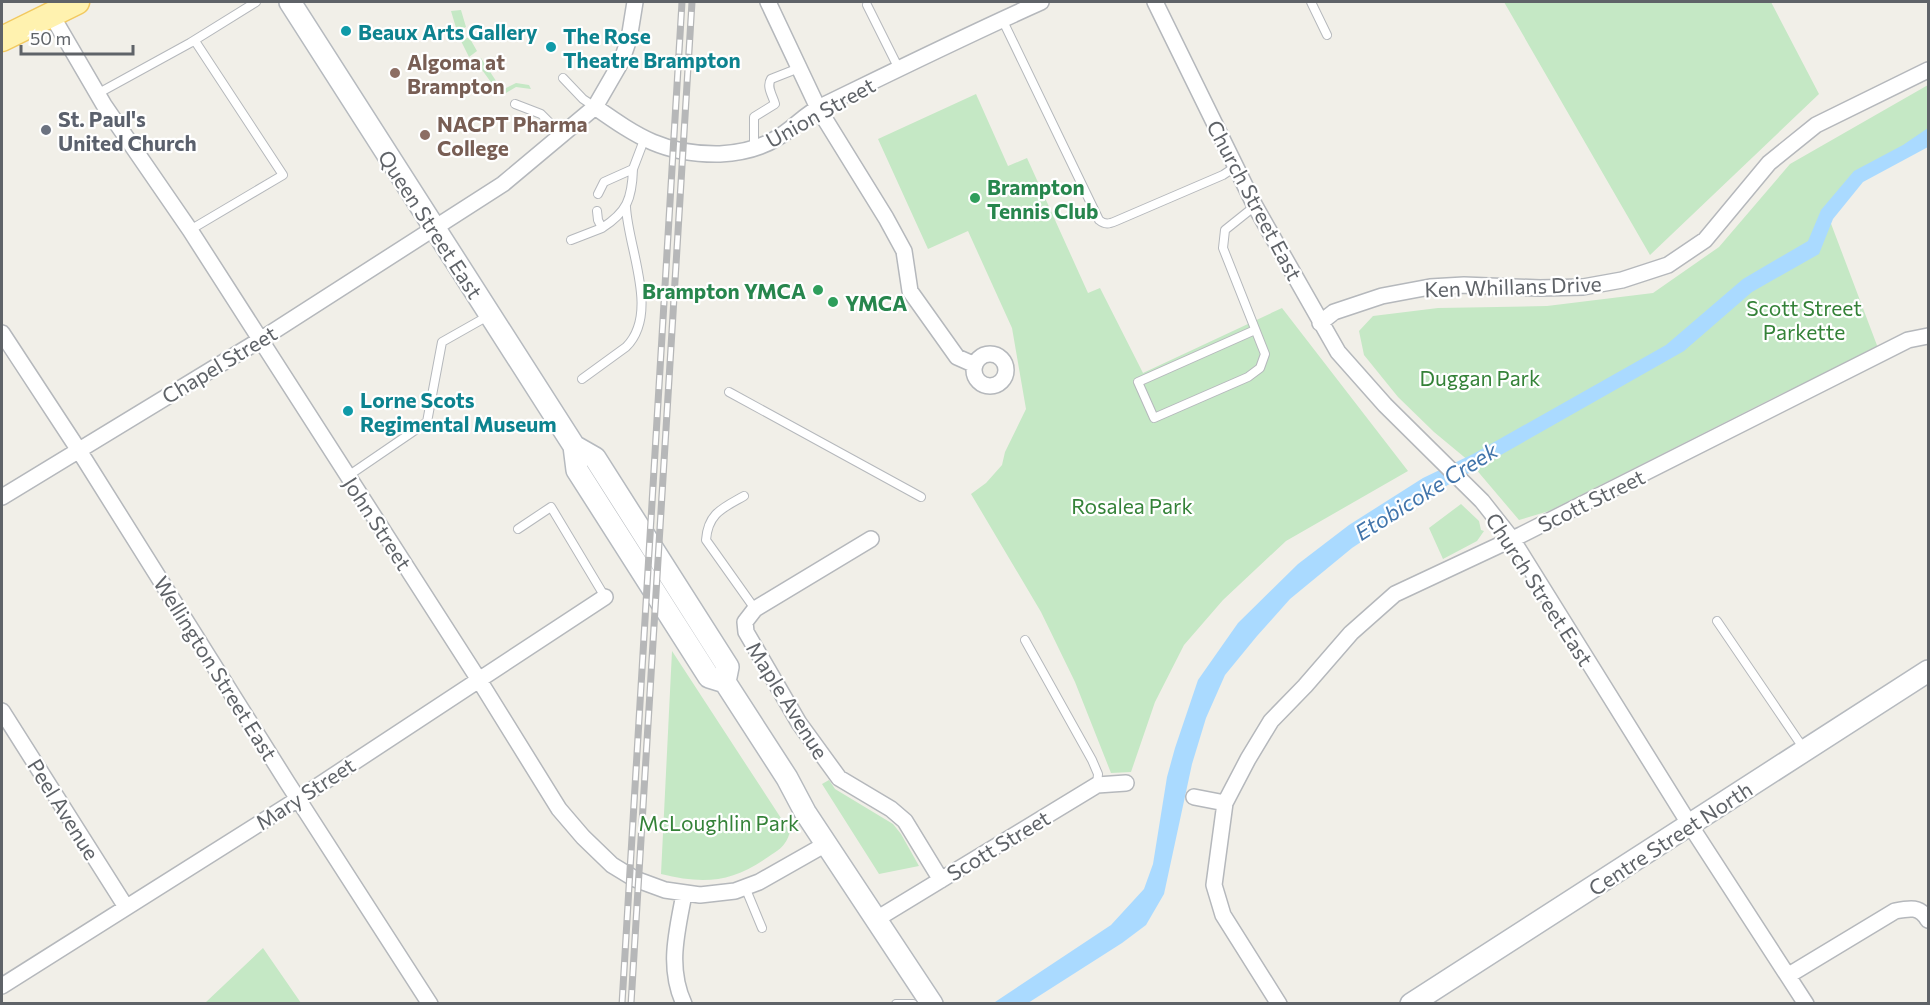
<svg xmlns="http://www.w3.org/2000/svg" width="1930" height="1005" viewBox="0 0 1930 1005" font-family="Commissioner,sans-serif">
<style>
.green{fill:#c5e8c5}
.water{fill:#aadaff}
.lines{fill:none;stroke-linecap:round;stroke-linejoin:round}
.lane-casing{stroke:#b5b8bc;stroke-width:10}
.street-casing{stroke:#b5b8bc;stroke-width:18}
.secondary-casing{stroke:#b6babf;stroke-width:24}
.primary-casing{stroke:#f2c960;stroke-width:27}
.lane{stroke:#fff;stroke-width:8}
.street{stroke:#fff;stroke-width:15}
.secondary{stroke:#fff;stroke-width:21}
.primary{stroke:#fff2af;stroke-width:24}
.rail-casing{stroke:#b6b7b8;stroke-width:7}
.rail{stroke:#fff;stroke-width:4.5;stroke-dasharray:14;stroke-linecap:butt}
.culture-dot{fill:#0f9aa8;stroke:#fff;stroke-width:2}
.education-dot{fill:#8d6e63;stroke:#fff;stroke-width:2}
.worship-dot{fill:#6b7280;stroke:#fff;stroke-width:2}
.leisure-dot{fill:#2e9e5b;stroke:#fff;stroke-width:2}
.labels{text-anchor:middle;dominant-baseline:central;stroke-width:4.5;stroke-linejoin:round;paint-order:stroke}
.culture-label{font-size:21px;font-weight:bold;fill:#0d838f;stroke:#fff;text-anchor:start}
.education-label{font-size:21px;font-weight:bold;fill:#785e54;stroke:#fff;text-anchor:start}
.street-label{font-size:21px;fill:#5f6368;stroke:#fff}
.worship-label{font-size:21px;font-weight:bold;fill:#5b616d;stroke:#fff;text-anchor:start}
.leisure-label{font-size:21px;font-weight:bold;fill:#27864d;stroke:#fff;text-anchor:start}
.park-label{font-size:21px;fill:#348238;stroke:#fff}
.water-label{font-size:22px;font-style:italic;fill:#4174aa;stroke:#fff}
</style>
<rect width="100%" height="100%" fill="#f1efe8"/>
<path class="green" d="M1504 2H1771L1819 94 1650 255Z
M461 10 466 27 457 31 451 11Z
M469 37 477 51 469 57 461 41Z
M481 58 502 90 516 83 529 85 531 89 516 87 501 96 477 63 476 61Z
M1928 85V134L1859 175 1827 213 1878 348 1779 395 1549 511 1519 520 1469 461 1434 432 1398 397 1364 355 1359 331 1373 316 1438 308 1547 306 1653 293 1719 247 1790 164Z
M976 94 1008 166 1027 158 1088 293 1100 288 1143 373 1282 308 1408 471 1286 541 1223 600 1184 645 1155 702 1131 772 1111 773 1075 682 1041 612 971 494 986 483 1002 465 1005 452 1026 409 1012 328 968 231 928 249 878 139Z
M1461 504 1479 521 1481 530 1484 531 1477 541 1443 559 1429 528Z
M672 651 790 832C785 848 778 850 765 859 730 883 702 884 661 874Z
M829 780 835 789 893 824 901 834 919 866 879 874 822 784Z
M263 948 301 1003H205Z"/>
<path class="water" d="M1928 128V147L1863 182 1833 219 1819 254 1752 292 1684 351 1439 490 1352 548 1290 599 1257 636 1225 675 1206 718 1192 764 1164 894 1146 925 1122 943 1028 1003 992 1004 1111 925 1144 889 1153 864 1167 777 1175 748 1198 680 1238 623 1298 564 1349 525 1423 478 1473 454 1666 345 1743 279 1808 241 1821 210 1854 171 1903 145Z"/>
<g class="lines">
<g class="lane-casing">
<path id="lane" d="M1311 2 1327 35
M867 5 899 69
M1002 19 1099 220C1105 225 1109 224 1116 221L1223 175 1235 167
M563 78 583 99 595 107
M97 94 190 43 256 2
M515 104 541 114 562 135
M754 148V117L775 104C773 96 766 87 771 79L799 68
M598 194 604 182 633 169 644 140
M597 211 598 220 602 228C627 212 632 199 633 169
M190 230 283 175 195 41
M571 240 602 228
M1255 330 1138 382 1154 418 1248 377 1260 368 1265 354 1223 248 1225 230 1255 206
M582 379 626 347C660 313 628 249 626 207
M729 392 921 497
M348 476 427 422 442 342 488 316
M744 496C723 508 708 513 706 540L755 609
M518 529 551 507 605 597
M1717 621 1804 749
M1025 640 1092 760 1098 774 1097 785
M745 887 762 928
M896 1004H913"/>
</g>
<g class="street-casing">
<path id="street" d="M768 2 818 108 886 218 904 251 910 291 957 357 975 365
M1155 2 1255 206 1338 352 1385 405 1482 501 1512 539 1690 825 1806 1004
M51 14 104 105 190 230 479 680 559 809 583 837 612 865 635 879 665 890 700 895 735 891 759 882 826 844
M595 107C638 137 664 155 720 154 739 153 761 148 777 138 793 129 805 114 822 106 894 71 967 35 1041 2
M1320 323 1334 312 1382 296 1430 287 1464 285 1540 288 1583 287 1622 280 1668 265 1705 240 1769 163 1816 125 1928 70
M2 333 78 449 287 782 430 1004
M974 370a16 16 0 1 1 32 0a16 16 0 1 1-32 0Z
M2 497 260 340 503 184 595 107 621 62 629 39 635 2
M871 539 755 609 745 622 746 632 799 723 839 778 891 809 905 821 941 880
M2 711 126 907
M1194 797 1225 803
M875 920 1097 785 1126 783
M1789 975 1895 911C1910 908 1920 906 1928 920
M2 986 298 799 605 597
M684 1004C667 967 677 932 684 894
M1279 1004 1223 915 1214 885 1225 803 1248 759 1271 721 1305 686 1351 633 1395 594 1521 535 1908 340 1928 336"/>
</g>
<g class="secondary-casing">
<path id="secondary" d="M290 2 574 446 595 458 728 667 725 682
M574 446 577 470 709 677 725 682 787 778 805 812 932 1004
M1411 1004 1928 671"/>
</g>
<g class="primary-casing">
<path id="primary" d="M2 39 77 2"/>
</g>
<use href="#lane" class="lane"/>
<use href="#street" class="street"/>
<use href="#secondary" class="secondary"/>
<use href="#primary" class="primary"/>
<g class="rail-casing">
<path id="rail" d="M622 1004 682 2
M631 1004 692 2"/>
</g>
<use href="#rail" class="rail"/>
</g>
<g class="culture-dot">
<circle cx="346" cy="31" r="6"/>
<circle cx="551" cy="47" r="6"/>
<circle cx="348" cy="411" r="6"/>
</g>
<g class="education-dot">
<circle cx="395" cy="73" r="6"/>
<circle cx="425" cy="135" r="6"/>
</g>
<circle class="worship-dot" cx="46" cy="130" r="6"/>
<g class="leisure-dot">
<circle cx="975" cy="198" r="6"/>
<circle cx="818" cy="290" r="6"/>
<circle cx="833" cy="302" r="6"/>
</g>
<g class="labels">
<g class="culture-label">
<text x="358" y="31">Beaux Arts Gallery</text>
<text x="563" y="35">The Rose<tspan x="563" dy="24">Theatre Brampton</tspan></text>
<text x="360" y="399">Lorne Scots<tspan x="360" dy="24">Regimental Museum</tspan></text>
</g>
<g class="education-label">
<text x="407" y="61">Algoma at<tspan x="407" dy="24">Brampton</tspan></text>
<text x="437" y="123">NACPT Pharma<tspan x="437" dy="24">College</tspan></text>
</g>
<g class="street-label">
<text transform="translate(820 112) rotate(-29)">Union Street</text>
<text transform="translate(1255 200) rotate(62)">Church Street East</text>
<text transform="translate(431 224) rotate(57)">Queen Street East</text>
<text transform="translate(1513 286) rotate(-2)">Ken Whillans Drive</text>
<text transform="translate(219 364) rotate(-31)">Chapel Street</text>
<text transform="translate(1591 500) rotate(-26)">Scott Street</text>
<text transform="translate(378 523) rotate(57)">John Street</text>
<text transform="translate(1540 589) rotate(57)">Church Street East</text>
<text transform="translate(216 668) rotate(58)">Wellington Street East</text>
<text transform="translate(788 700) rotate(58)">Maple Avenue</text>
<text transform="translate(305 793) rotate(-33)">Mary Street</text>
<text transform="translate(64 809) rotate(58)">Peel Avenue</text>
<text transform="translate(1670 838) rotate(-33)">Centre Street North</text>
<text transform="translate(998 845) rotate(-31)">Scott Street</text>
</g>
<g class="worship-label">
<text x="58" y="118">St. Paul's<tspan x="58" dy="24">United Church</tspan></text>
</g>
<g class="leisure-label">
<text x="987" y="186">Brampton<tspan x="987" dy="24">Tennis Club</tspan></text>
<text x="806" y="290" text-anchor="end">Brampton YMCA</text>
<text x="845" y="302">YMCA</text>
</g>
<g class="park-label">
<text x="1804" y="307">Scott Street<tspan x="1804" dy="24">Parkette</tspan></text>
<text x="1480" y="377">Duggan Park</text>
<text x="1132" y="505">Rosalea Park</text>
<text x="719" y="822">McLoughlin Park</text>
</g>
<g class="water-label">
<text transform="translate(1426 491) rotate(-32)">Etobicoke Creek</text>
</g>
</g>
<rect width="1930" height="1005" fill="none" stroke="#5f6368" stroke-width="6"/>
<path d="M21 45v9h112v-9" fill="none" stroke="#5f6368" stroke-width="3"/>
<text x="30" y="45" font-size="18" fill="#5f6368" stroke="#ffffff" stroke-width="4.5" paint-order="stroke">50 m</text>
</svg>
